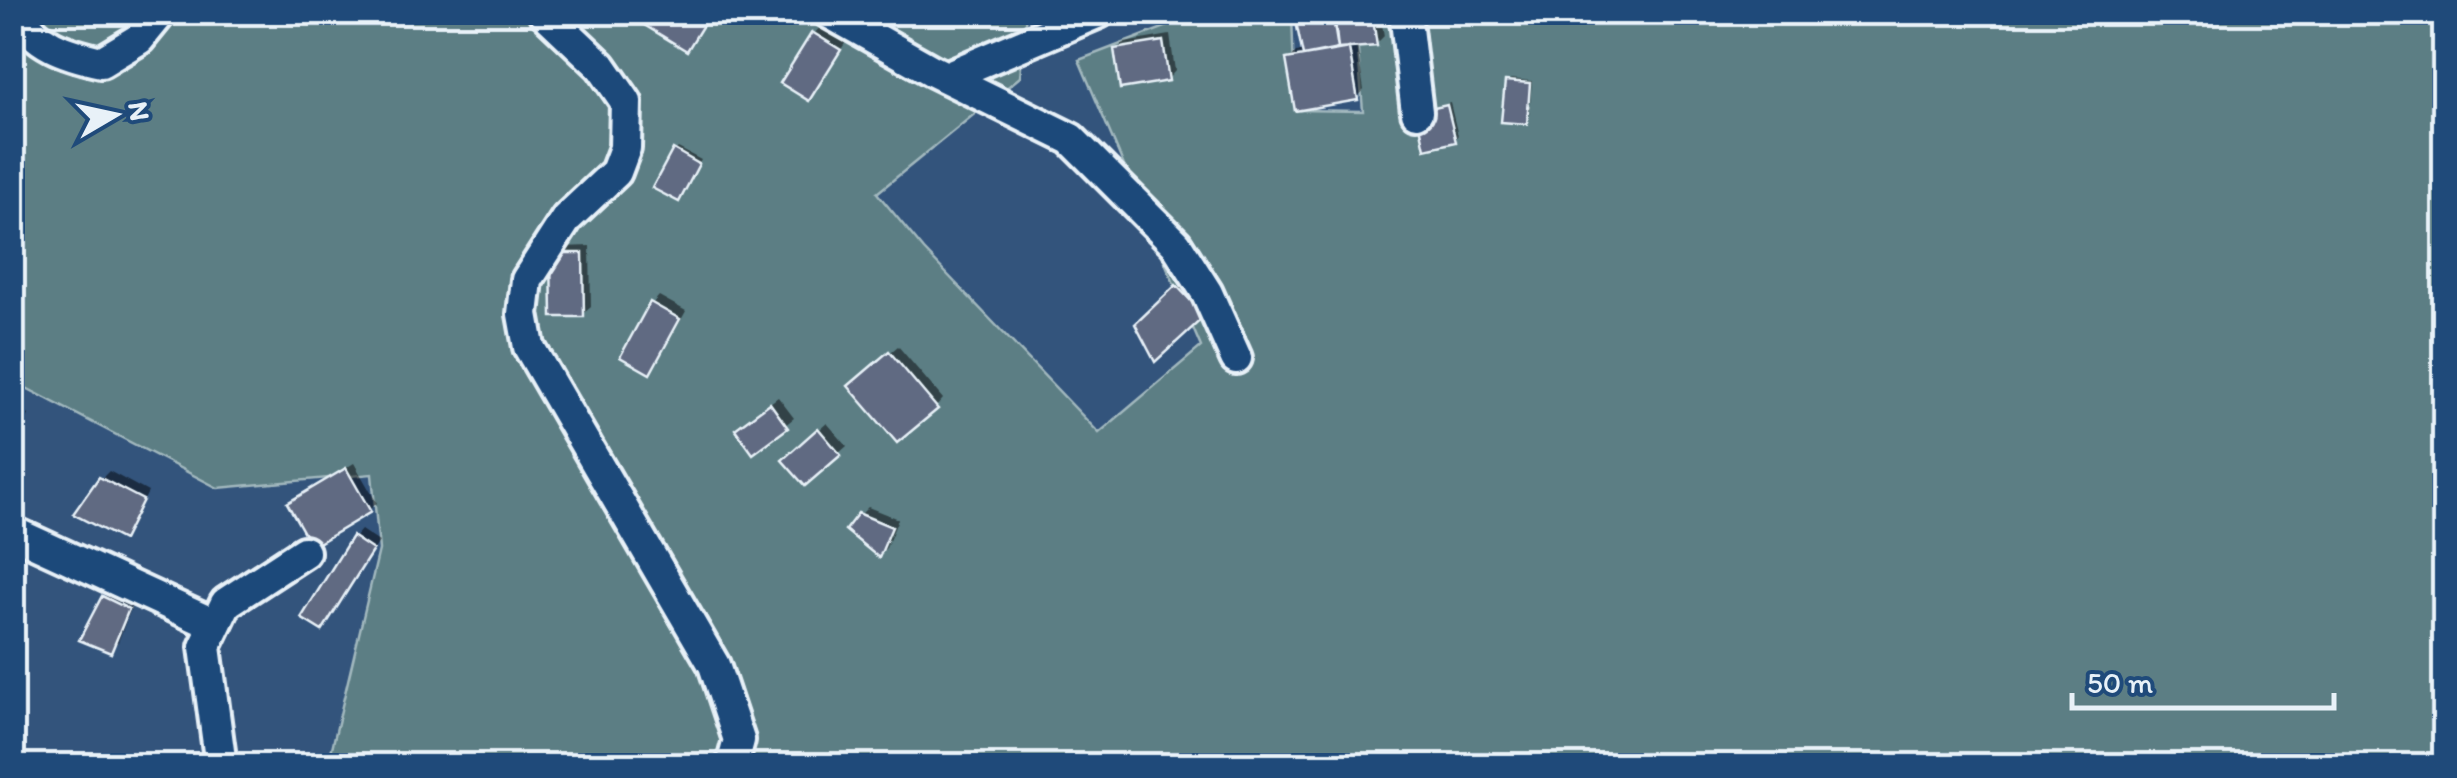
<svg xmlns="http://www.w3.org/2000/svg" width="2457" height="778" viewBox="0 0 2457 778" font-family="Itim,sans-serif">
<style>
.green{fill:#5b7e84;stroke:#a2b8be;stroke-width:2.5}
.shadow{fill:#0007}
.building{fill:#616a82;stroke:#e8f1f8;stroke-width:2.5}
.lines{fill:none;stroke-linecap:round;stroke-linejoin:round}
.minor-casing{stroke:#e8f1f8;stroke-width:38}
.minor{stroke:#1f4a7a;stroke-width:30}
</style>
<rect width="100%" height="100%" fill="#33547c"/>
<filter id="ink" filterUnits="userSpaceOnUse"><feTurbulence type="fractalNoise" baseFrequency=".01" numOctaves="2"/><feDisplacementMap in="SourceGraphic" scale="20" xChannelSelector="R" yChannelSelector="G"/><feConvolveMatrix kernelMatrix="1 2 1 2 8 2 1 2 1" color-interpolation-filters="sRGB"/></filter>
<g filter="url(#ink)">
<path class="green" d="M12 13H1026L1020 77 877 193 924 250 1099 433 1201 347 1079 60 1202 13H1292L1295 110 1363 111 1355 13H2444V765H328L379 550 372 474 218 488 13 381Z"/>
<path class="shadow" d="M1297 12H1380L1384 36 1376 44 1357 45 1364 90 1357 98 1289 60 1296 52 1304 51Z
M821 26 846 42 808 98 814 34Z
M1170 35 1175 71 1168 79 1116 50 1124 43Z
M1511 79 1532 81 1529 118 1526 122 1507 82Z
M1450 103 1458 136 1455 139 1423 110Z
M678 148 701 160 681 196 675 151Z
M590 246 591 307 583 314 555 315 562 247Z
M1185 280 1210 307 1138 324Z
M659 296 686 311 657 363 650 370 652 304Z
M898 346 943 399 936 407 859 379Z
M778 397 794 418 754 450 745 422Z
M12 407 29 415 12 445Z
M827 423 847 446 805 483 792 453Z
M354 463 377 503 369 510 290 503Z
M109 471 148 492 130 529 122 537 101 479Z
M868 507 898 519 886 548 879 555 860 515Z
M361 530 379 542 322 628 354 538Z
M112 590 134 601 118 642 111 650 104 597Z"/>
<path class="building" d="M647 12H711L687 51 641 23Z
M1294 12H1332L1338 49 1303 56Z
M1334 12H1372L1377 46 1338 49Z
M812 32 841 50 809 101 780 83Z
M1163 41 1169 81 1120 89 1114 49Z
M1349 48 1358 100 1295 111 1286 59Z
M1505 81 1530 83 1527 124 1501 122Z
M1447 105 1456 142 1425 149 1417 112Z
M673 149 699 164 679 202 652 188Z
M551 253H583L584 317H552Z
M1176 285 1205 316 1155 362 1135 324Z
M650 302 680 319 650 374 620 357Z
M889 351 938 409 897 443 848 386Z
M770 403 788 428 753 454 735 429Z
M818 428 841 455 805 486 782 460Z
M346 468 371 512 312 547 287 503Z
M99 477 143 500 123 540 73 514Z
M858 513 892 527 879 558 845 530Z
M352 536 373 550 322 631 301 618Z
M102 596 129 609 111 653 79 640Z"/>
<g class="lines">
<g class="minor-casing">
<path id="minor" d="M17 12C35 45 66 54 101 62L139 39 161 12
M544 12 601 66 626 102 625 148 616 172 567 218 527 280 523 314 529 347 714 665 739 740 732 766
M828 12 931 70 1071 139 1176 244 1207 293 1236 358
M1405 12 1417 112
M946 77 1099 12
M19 535 215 625
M221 766 205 647 226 603 304 552"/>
</g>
<use href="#minor" class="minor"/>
</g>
</g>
<rect width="2457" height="778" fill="none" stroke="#1f4a7a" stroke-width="50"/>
<rect x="25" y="25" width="2407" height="728" fill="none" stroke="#e8f1f8" stroke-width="4" filter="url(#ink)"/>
<g transform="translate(115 115) rotate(81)" stroke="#1f4a7a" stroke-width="8" paint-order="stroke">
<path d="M0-8L18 38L0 25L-18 38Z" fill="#e8f1f8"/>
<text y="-15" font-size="28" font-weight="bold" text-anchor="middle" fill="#e8f1f8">N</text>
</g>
<path d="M2072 693v15h262v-15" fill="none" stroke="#e8f1f8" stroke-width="5"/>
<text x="2087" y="693" font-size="30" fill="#e8f1f8" stroke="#1f4a7a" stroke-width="8" paint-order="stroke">50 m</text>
</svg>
